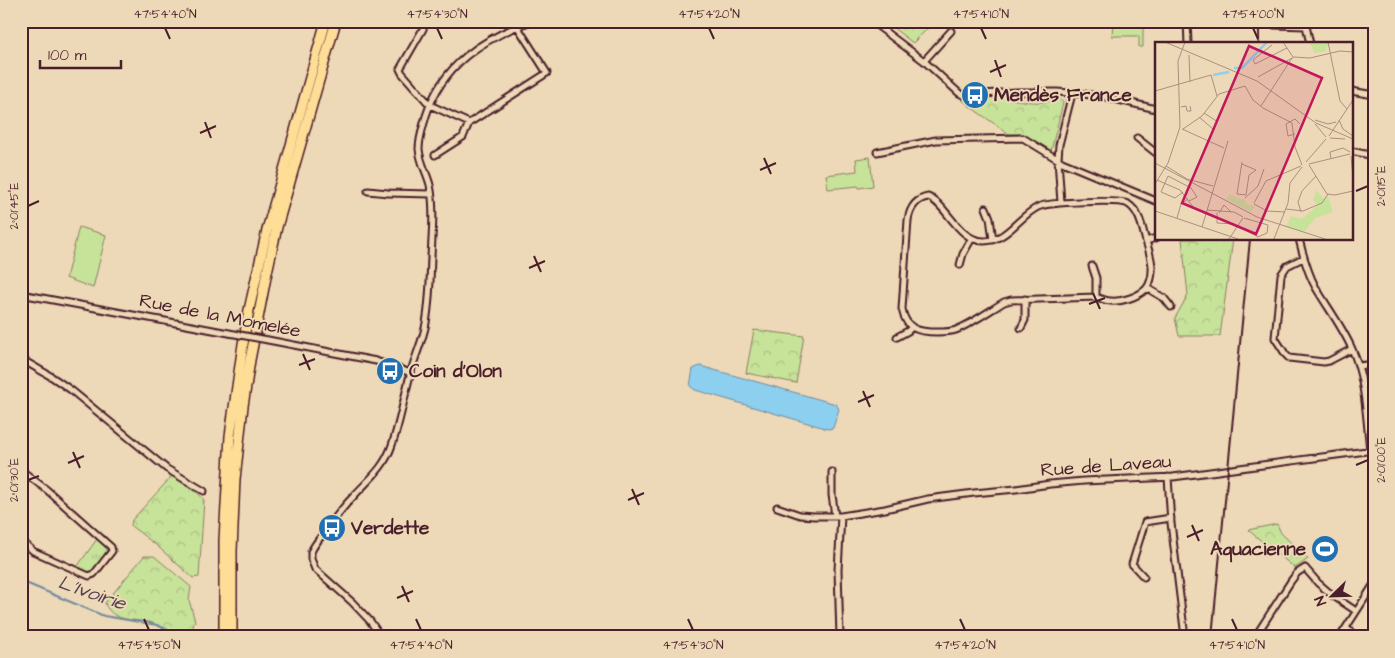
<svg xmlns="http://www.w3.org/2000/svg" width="1395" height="658" viewBox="0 0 1395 658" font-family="'Architects Daughter',sans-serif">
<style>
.grass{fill:url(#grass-tufts);stroke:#888062}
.forest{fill:url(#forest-crowns);stroke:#888062}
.pitch{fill:#c7e299;stroke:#888062}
.water{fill:#8dcfee;stroke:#7289a0}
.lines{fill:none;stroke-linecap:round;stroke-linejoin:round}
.stream{stroke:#7289a0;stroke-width:2}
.minor-casing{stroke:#4a1f2b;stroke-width:9}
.trunk-casing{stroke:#4a1f2b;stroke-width:12}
.minor{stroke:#edd9b7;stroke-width:5}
.trunk{stroke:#fedd96;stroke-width:9}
.rail{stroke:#4a1f2b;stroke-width:2}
.minor-bridge-casing{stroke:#4a1f2b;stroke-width:9;stroke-linecap:butt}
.minor-bridge{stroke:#edd9b7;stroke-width:5}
.ticks{fill:none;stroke:#4a1f2b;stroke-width:2}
.labels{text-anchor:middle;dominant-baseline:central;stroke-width:4;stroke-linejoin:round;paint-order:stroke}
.poi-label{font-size:19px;font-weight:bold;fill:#4a1f2b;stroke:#edd9b7;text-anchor:start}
.street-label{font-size:19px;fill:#4a1f2b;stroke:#edd9b7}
.water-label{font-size:20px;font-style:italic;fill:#574252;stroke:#edd9b7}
.inset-river{fill:none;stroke:#8dcfee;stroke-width:2.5}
.inset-road{fill:none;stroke:#ac8f7f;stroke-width:1}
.view{fill:#c2185b;fill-opacity:0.15;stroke:#c2185b;stroke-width:2.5}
.inset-edge{fill:none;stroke:#4a1f2b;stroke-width:2.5}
.neatline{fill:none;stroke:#4a1f2b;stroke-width:2}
.ticks-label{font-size:12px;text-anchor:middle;fill:#4a1f2b}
</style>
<defs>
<pattern id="grass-tufts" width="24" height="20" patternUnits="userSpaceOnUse" patternTransform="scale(1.25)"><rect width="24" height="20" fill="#c7e299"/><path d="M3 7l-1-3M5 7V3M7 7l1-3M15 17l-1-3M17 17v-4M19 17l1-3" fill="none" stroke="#acc184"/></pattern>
<pattern id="forest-crowns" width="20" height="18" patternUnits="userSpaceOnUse" patternTransform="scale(1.25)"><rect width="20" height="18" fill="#c7e299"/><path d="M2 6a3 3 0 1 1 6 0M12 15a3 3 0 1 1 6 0" fill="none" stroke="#acc184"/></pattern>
</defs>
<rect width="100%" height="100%" fill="#edd9b7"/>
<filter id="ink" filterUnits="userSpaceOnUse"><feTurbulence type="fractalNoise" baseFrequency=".02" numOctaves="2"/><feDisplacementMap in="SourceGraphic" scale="10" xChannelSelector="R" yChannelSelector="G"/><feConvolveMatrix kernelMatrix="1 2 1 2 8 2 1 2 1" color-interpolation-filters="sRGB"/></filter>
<g filter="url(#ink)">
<path class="grass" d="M97 539 105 545 107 551 93 570C87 573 83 570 77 567Z"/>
<path class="forest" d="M884 21H929L930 26 913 43Z
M996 96C1018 100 1038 106 1060 99L1063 103 1051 151 1023 134H1009L972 108 961 99Z
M1182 239H1233L1220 336H1179L1175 318 1188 295Z
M754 330 804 336 796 383 746 373Z
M172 476 199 494 204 500 199 577 193 578 156 545 131 526 132 520Z
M1277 524 1281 533 1308 559 1295 568 1248 530Z
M144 556H154L191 587 189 600 195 621 189 637H160L163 629C159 626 154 623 149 622 133 619 112 622 105 603Z"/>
<path class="pitch" d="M1113 21H1143V47H1139V36H1112Z
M870 157 873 186 859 188 858 186 828 189 826 175 857 171 856 159Z
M79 227 106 235 93 288 66 278Z"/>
<path class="water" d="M700 366 836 404 839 409 833 428 828 429 695 390 690 386 693 369Z"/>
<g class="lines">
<path class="stream" d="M21 581 104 616 157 625 184 637"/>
<g class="minor-casing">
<path id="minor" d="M426 21 423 29 400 69 402 73 430 105 469 123 547 73 517 26
M871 21 924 61 959 93 963 95 1017 92H1057L1083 94 1106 97 1156 109
M1187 21 1188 44
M1275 21 1274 25 1306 26
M1305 21 1310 44
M924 61 951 31
M1351 91 1374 95
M1137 138 1156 153
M1351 151 1374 156
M877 152 936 140 1023 138 1062 162 1156 201
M435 155 463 137 469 123
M368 191 388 193 431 194
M928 197C947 204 958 241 984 241 1007 241 1019 216 1038 207 1048 202 1119 199 1128 204 1139 211 1142 226 1145 238 1148 248 1153 261 1152 271 1152 276 1150 285 1146 289 1138 297 1121 302 1111 301 1106 301 1101 299 1096 297L1011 300 1004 302C989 311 973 323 956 330 950 332 944 332 937 332 919 332 906 330 902 309L908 220C910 208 916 199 928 197Z
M1061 203 1058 159 1059 145 1072 94
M986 208 990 218 993 240
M1299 239C1303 255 1307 271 1315 286 1327 307 1342 326 1352 349 1366 380 1366 417 1370 450
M1146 241 1156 238
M1303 258 1287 266 1281 275 1275 338 1286 355 1289 358 1324 362 1329 361 1352 349
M960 265 963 254 972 238
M1092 266 1096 278V297
M1147 288 1164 298 1171 307
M21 294 229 333
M1021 328 1025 320V299
M897 337 908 331 912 327
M268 340 376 361 411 373
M21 359 52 377 71 390 167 469 204 491
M1359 366 1374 364
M21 470 47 490 111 547 112 551 94 574 89 576 33 551 21 540
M832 472V495L835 516
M1168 477 1171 523 1185 637
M777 507 800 515 814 516H841L885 509 928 499 974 493 1016 489 1050 484 1084 481 1173 477 1374 450
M1144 577 1132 564 1145 522 1171 518
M1346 628 1357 637
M381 637 370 621 352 602 315 569 311 559V552C314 545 319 539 324 533 333 521 341 509 352 498 368 480 384 469 392 445 400 422 404 398 410 375 414 359 421 345 425 328 430 305 430 281 431 257 432 235 435 207 430 185 427 173 420 162 419 149 419 138 423 127 426 116 442 65 482 39 531 21
M840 637 838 570 841 516
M1255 637 1291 581 1297 573 1305 568 1318 583 1332 595 1356 611
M1340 637 1374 584"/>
</g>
<g class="trunk-casing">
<path id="trunk" d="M224 637V540L230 436 243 344 249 310 267 230 326 21
M232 637V551L235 479 243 406 250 360 266 277 277 227 336 21"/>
</g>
<use href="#minor" class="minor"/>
<use href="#trunk" class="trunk"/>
<path class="rail" d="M1259 21V44
M1212 637 1250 239"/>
<g class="minor-bridge-casing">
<path id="minor-bridge" d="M229 333 268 340"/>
</g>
<use href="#minor-bridge" class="minor-bridge"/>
</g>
</g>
<path class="ticks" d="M165 28 170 39M437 28 442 39M709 28 714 39M981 28 986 39M1253 28 1258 39M995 60 1001 77M990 72 1006 65M205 122 211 138M200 133 216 126M764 158 771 174M760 170 776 163M1356 191 1368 186M28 206 39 201M534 256 541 272M529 268 545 261M1093 293 1100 309M1089 304 1105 298M303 354 310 370M299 365 315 359M863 391 870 407M858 402 874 395M73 452 80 468M68 463 84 456M1356 465 1368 460M28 480 39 476M632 489 639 505M628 500 644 493M1192 525 1199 541M1187 537 1203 530M402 586 409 602M397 598 413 591M144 619 149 630M416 619 421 630M688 619 693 630M960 619 965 630M1232 619 1237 630"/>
<defs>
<g id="bus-disc" transform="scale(1.4375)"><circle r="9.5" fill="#1f6fb2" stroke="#edd9b7"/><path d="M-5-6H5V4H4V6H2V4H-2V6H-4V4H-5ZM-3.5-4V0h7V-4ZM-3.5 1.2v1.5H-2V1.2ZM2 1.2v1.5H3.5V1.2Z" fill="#fff"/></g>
<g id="stadium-disc" transform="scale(1.4375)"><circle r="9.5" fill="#1f6fb2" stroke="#edd9b7"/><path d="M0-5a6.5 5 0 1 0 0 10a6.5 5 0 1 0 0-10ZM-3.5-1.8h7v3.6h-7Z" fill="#fff"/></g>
</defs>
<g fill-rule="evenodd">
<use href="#bus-disc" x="975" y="95"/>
<use href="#bus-disc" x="390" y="371"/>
<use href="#bus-disc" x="332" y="528"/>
<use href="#stadium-disc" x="1325" y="549"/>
</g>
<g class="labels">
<g class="poi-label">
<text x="994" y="95">Mendès France</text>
<text x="409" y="371">Coin d'Olon</text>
<text x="351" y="528">Verdette</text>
<text x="1306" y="549" text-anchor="end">Aquacienne</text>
</g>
<g class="street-label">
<text transform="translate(220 316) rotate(11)">Rue de la Momelée</text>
<text transform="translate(1106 466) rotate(-4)">Rue de Laveau</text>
</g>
<g class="water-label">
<text transform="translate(92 593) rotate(19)">L'Ivoirie</text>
</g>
</g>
<g transform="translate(1155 42)">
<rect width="198" height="198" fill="#edd9b7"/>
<path d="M154 0H173L174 4 171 5V9L160 11ZM161 148 169 157 173 154 178 170 160 176 149 190 131 185 136 174 147 177 163 163 158 158ZM74 152 87 158 89 156 91 162 100 164 95 170 72 157Z" fill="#c7e299"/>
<path class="inset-river" d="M79 26H87L112 0M58 33 74 30"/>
<path class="inset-road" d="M10 0 102 39 161 81 198 97M128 0 138 15M173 0 185 59 192 67M117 3 98 18 100 22 132 6M34 13 35 40M103 35 139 15 155 16 185 9 198 10M0 49 56 33 62 54M106 64 137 16M26 65 31 64 32 69H36L35 64M49 71 63 80M44 75 58 87M160 78 173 82 181 80M184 78 188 87 198 94M160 82 171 95M27 87 69 106M28 87 47 74 64 52 90 44 98 58 108 66 137 81 140 105 147 123M140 92 133 94 131 82 140 77 145 82M174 94 198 58M175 96 190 97M196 114 198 136M176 117 175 110 188 106 195 110M87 120 82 152 91 153 94 133M151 120 171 97M0 121 102 175 170 197M87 122 101 128 94 133M154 122 195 112M154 123 172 152 180 153 198 149M11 124 32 137 58 144M2 138 25 148 39 166 50 171M0 142 13 121 25 85 23 19 30 0M28 150 20 156 6 150 13 134 36 146 42 155 34 159M90 156 103 144 109 127M99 161 111 139 146 124M99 162 112 169 130 170M131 167 148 169 167 161 173 152M52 168 79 170 88 175M0 169 83 197M146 170 143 160 147 149 161 134M62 171V181L79 182 103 195 112 191M64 171 69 163 76 170M22 176 26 162 33 157M89 176 113 183 112 191M47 185 73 99M74 197 88 176M119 197 133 161 135 141 147 125"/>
<path class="view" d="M94 4 167 36 101 192 27 161Z"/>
<rect width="198" height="198" class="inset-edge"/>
</g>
<rect width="1395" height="658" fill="none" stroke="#edd9b7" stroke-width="55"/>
<g transform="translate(1332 596) rotate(247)" stroke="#edd9b7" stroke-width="4" paint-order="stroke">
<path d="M0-4L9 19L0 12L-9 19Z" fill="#4a1f2b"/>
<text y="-8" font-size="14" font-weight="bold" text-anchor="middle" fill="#4a1f2b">N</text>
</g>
<path d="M40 60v8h81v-8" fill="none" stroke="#4a1f2b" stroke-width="2.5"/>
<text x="48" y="60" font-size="15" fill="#4a1f2b" stroke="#edd9b7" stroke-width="4" paint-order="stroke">100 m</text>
<rect x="28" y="28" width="1340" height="602" class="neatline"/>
<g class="ticks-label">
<text x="165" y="18">47°54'40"N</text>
<text x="437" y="18">47°54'30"N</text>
<text x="709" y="18">47°54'20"N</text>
<text x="981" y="18">47°54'10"N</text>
<text x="1253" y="18">47°54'00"N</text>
<text transform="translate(1381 186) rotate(-90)" y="4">2°01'15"E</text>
<text transform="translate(14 206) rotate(-90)" y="4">2°01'45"E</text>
<text transform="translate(1381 460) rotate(-90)" y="4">2°01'00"E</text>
<text transform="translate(14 480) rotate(-90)" y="4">2°01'30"E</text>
<text x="149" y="649">47°54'50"N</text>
<text x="421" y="649">47°54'40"N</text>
<text x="693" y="649">47°54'30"N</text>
<text x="965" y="649">47°54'20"N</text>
<text x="1237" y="649">47°54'10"N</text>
</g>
</svg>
